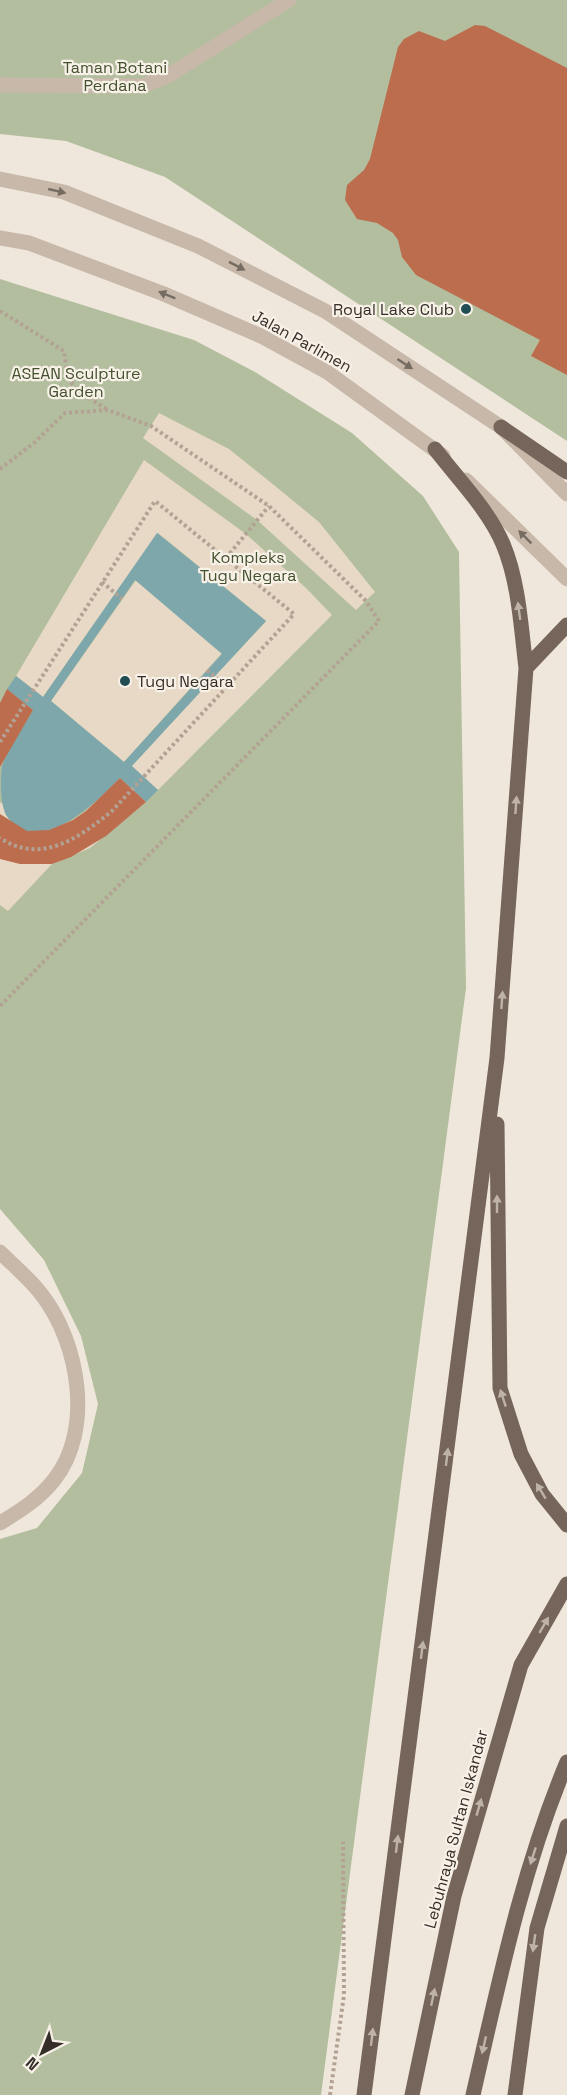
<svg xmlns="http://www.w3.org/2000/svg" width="567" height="2095" viewBox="0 0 567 2095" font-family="'Space Grotesk',sans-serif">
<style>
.green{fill:#b2be9e}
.plaza{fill:#e7d9c5}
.water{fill:#7ea7ab;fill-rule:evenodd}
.building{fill:#bc6d4e}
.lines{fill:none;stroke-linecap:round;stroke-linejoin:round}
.path{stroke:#b3a294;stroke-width:4;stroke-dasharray:3 3;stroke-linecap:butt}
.minor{stroke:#c7b8a9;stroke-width:15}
.major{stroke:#76655b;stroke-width:15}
.oneway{fill:#776c62}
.oneway2{fill:#beb2a9}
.poi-dot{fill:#214e53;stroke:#f8f1e8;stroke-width:2}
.labels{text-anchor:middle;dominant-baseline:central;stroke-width:4.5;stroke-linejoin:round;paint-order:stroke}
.park-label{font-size:16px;fill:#43512e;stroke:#f8f1e8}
.poi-label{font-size:16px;fill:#352d28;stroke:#f8f1e8;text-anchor:end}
.street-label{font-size:16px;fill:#352d28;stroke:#f8f1e8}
</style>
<rect width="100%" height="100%" fill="#f0e7dc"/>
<path class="green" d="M0 0H567V441L165 177 66 141 0 134Z
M0 279 194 340 255 372 352 433 423 496 459 552 466 988 321 2095H0V1539L37 1528 82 1473 98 1404 81 1336 44 1260 0 1209Z"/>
<path class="plaza" d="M159 413 229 449 280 490 319 522 375 592 356 610 257 520 143 438Z
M144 460 246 534 306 588 332 615 158 790 131 766 266 621 158 533 43 697 16 676Z
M136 580 222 653 124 762 51 701Z
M120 778 146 802 90 848 52 864 8 911 0 905V802L37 832 49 830 73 820 86 811Z"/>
<path class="water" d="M157 533 266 621 132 766 158 790 146 802 120 778C97 802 35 862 6 815 0 802 0 781 2 766 9 746 23 728 33 710L7 689 16 676 43 697ZM135 580 222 654 124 762 51 701Z"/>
<path class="building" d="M475 25 485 26 567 68V375L531 356 540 340 416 275 402 257 398 240 393 233 377 223 357 219 345 200 347 185 364 170 370 159 398 47 404 39 419 31 445 41Z
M7 689 33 710 0 767V703Z
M120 778 146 802 106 836 71 857 52 864H20L0 859V814L27 831 49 830 73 820 86 811Z"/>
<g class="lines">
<path class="path" d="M0 311 64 351 68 377 75 389 108 410
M0 469 34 443 65 413 108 410 151 426 269 506 366 601 379 621 0 1006
M226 558 269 506
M102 582 122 599
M207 670 227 687
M0 742 155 501 294 614 112 811C79 838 41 865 0 838
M330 2095 344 1995 343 1842"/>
<path class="minor" d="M0 85 142 86 168 76 289 0
M0 179 64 192 198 246 325 311 501 427 567 494
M0 238 29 243 164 294 261 336 327 372 443 456
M466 480 567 579
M0 1252C14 1266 30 1279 42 1295 79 1343 94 1430 54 1480 39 1499 20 1511 0 1523"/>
<path class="major" d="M501 427 567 472
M526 668 567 625
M497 1124 500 1388 521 1454 542 1494 567 1525
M364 2095 497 1058 526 668C521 628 519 582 503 544 488 509 458 479 435 449
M412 2095 454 1896 521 1665 567 1584
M473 2095C499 1982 522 1869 567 1762
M515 2095 537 1928 567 1826"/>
</g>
<defs><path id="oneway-solid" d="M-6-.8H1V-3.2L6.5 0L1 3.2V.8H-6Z" transform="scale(1.5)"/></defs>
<g class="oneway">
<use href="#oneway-solid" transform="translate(57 191) rotate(13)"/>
<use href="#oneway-solid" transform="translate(237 266) rotate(27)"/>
<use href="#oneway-solid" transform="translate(167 295) rotate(-158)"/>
<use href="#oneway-solid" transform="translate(405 364) rotate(33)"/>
<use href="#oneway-solid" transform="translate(525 537) rotate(-135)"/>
</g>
<g class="oneway2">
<use href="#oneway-solid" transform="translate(519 611) rotate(-98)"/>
<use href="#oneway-solid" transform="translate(516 805) rotate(-86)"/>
<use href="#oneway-solid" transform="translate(502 1000) rotate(-86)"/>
<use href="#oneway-solid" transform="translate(497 1204) rotate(-90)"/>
<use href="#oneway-solid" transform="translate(503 1398) rotate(-108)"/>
<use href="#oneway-solid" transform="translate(447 1457) rotate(-83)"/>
<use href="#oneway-solid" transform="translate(541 1491) rotate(-121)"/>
<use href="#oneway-solid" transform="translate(544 1625) rotate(-60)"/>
<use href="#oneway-solid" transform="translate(422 1650) rotate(-83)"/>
<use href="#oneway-solid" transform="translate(479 1807) rotate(-74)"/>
<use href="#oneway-solid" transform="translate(397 1844) rotate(-83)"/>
<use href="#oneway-solid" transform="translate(533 1856) rotate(108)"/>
<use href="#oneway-solid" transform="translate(534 1943) rotate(98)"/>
<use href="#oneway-solid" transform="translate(433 1997) rotate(-78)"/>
<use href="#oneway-solid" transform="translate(372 2037) rotate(-83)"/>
<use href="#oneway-solid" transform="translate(484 2045) rotate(103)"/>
</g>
<g class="poi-dot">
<circle cx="466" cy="309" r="6"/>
<circle cx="125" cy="681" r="6"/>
</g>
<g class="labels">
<g class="park-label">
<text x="115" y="67">Taman Botani<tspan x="115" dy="18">Perdana</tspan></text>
<text x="76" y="373">ASEAN Sculpture<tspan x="76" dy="18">Garden</tspan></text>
<text x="248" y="557">Kompleks<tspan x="248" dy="18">Tugu Negara</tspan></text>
</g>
<g class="poi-label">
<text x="454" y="309">Royal Lake Club</text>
<text x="137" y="681" text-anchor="start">Tugu Negara</text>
</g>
<g class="street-label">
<text transform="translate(302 341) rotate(29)">Jalan Parlimen</text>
<text transform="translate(456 1829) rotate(-75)">Lebuhraya Sultan Iskandar</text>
</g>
</g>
<g transform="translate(42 2053) rotate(222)" stroke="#f8f1e8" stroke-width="4.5" paint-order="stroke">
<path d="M0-4.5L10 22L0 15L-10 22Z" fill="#352d28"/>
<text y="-9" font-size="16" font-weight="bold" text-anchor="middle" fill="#352d28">N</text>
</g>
</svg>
